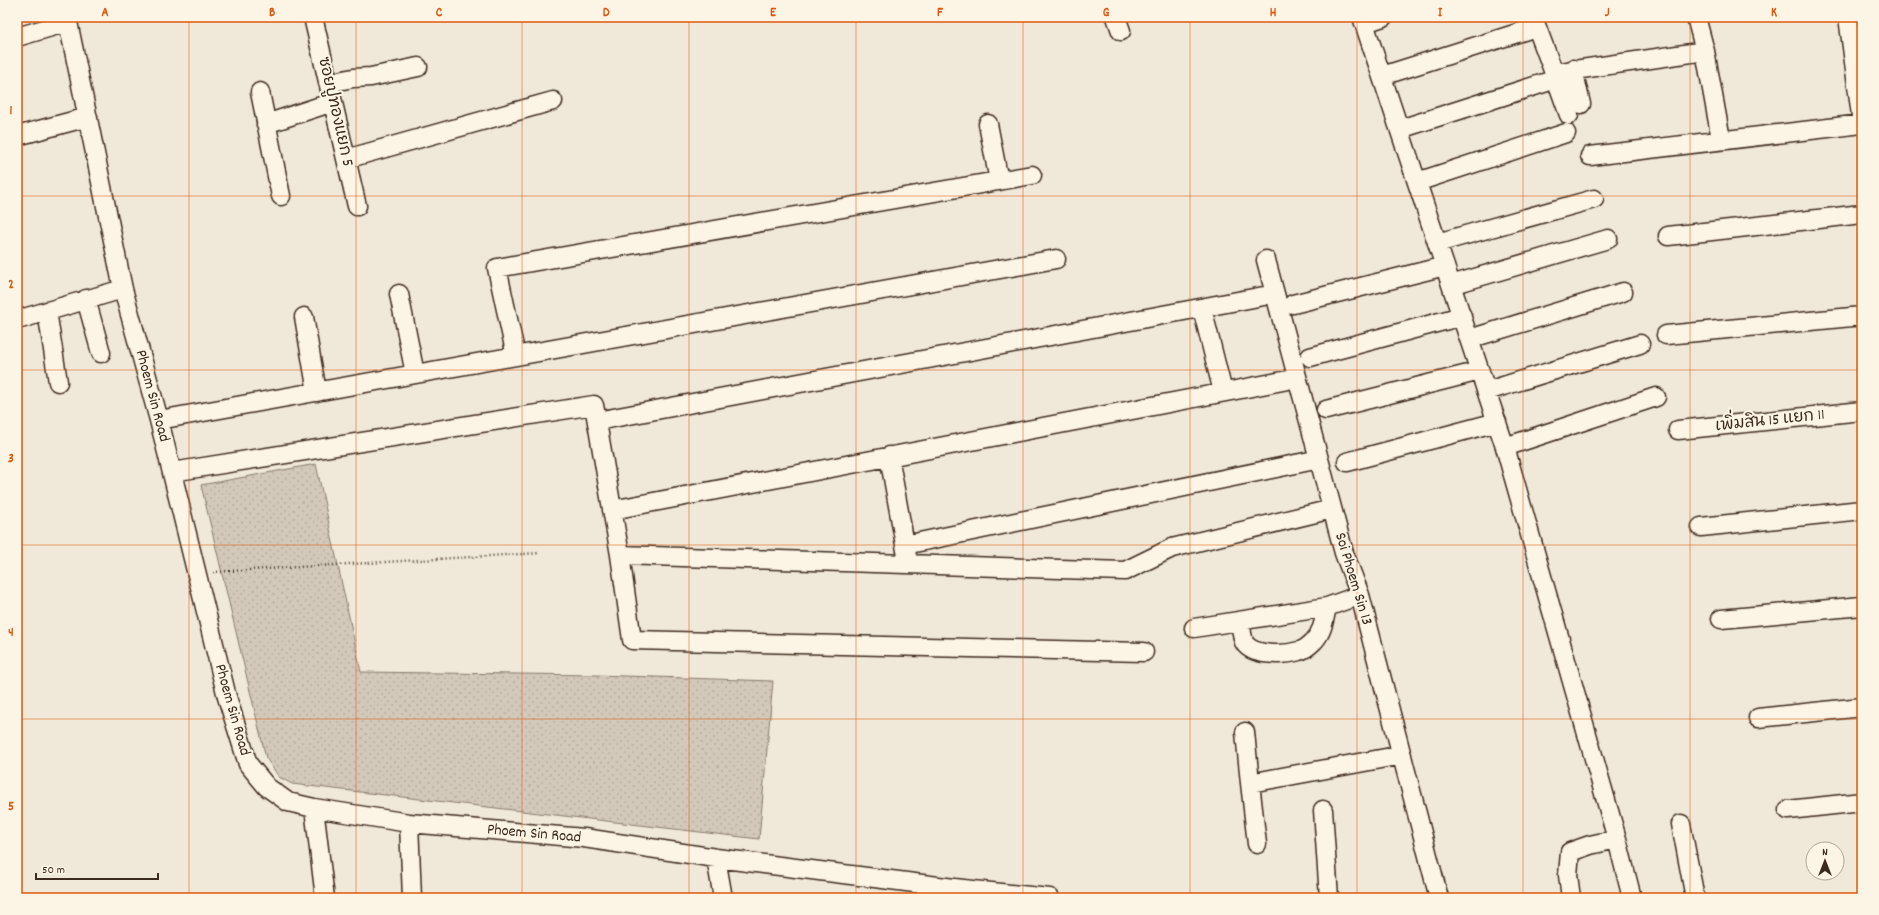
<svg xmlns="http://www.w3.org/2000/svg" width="1879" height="915" viewBox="0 0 1879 915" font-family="Dekko,'Playpen Sans Thai',sans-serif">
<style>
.grass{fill:url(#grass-dots);stroke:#867a6c}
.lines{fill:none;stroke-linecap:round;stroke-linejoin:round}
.minor-casing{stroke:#3b2a1e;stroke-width:21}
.path{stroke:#3b2a1e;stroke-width:2.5;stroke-dasharray:1 3;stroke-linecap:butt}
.minor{stroke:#fcf5e5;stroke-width:18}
.grid{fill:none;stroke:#df570d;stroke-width:1;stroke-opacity:0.55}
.labels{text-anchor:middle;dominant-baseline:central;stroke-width:4;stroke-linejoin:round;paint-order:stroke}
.street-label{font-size:16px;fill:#3b2a1e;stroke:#fcf5e5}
.neatline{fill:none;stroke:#df570d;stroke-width:1.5}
.grid-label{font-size:13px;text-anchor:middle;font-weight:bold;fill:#df570d}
</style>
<defs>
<pattern id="grass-dots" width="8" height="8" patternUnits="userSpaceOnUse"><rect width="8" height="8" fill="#d2c9ba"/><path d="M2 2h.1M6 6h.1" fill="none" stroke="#b5ad9f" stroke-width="1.8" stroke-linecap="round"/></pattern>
</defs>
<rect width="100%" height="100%" fill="#f0e9d9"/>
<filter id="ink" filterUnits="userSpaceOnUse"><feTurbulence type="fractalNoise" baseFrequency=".025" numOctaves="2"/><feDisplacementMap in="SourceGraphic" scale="8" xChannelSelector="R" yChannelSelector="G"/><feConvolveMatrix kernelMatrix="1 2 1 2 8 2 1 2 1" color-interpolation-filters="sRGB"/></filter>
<g filter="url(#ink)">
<path class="grass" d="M316 464 361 672 596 675 773 681 759 839 292 784 279 777 266 758 201 485Z"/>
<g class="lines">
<g class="minor-casing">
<path id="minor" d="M67 17 123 289 159 420 227 697 248 764 267 787 288 802 314 808 409 823 584 838 716 858 954 888 1050 898
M313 17 357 206
M1116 17 1121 31
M1362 17 1505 447 1617 839 1632 898
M1533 17 1554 73
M1696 17 1705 51 1721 139
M1848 17 1862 123
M1365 23 1383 17
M17 37 68 22
M1573 69 1581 104
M1382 76 1527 30
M328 83 353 78 371 77 418 67
M260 92 281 196
M1569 115 1554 73 1705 51
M266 124 333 102
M988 124 999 181
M1400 129 1547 82
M17 136 88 117
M1590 156 1862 124
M346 159 553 101
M1417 182 1566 133
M1668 236 1862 214
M1437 243 1594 199
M1266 260 1344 553 1360 595 1439 898
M1451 285 1608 239
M399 294 415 374
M86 299 101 353
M1293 304 1445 266
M1202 308 1223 392
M47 311 58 382
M304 317 317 392
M17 320 123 289
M1666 335 1862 316
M1469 339 1623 292
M516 356 497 268 1032 175
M1310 357 1462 316
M1487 391 1640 344
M1326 410 1480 371
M159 420 1056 259
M597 421 1264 296
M1678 430 1862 411
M1505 447 1656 397
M889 456 907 556
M1347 462 1497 422
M172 472 594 405 620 555 1125 571 1172 548 1324 511
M612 510 1288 380
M1701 527 1862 510
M905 545 1310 461
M620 555 632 640 1144 652
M1721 619 1862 606
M1240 621C1241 627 1242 636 1244 642 1252 657 1285 655 1299 651 1304 650 1310 645 1314 641 1323 631 1324 620 1327 607
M1194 628 1327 607 1360 595
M1758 718 1862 707
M1245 732 1250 783 1402 755
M1250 783 1257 844
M314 808 325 898
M1323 810 1329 898
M1788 810 1862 802
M409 823 412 898
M1681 824 1695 898
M716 858 723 898
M1571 898 1568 875 1570 852 1590 845 1617 839"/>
</g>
<path class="path" d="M213 572 540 553"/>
<use href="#minor" class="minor"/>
</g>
</g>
<path class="grid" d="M189 17V898M356 17V898M522 17V898M689 17V898M856 17V898M1023 17V898M1190 17V898M1357 17V898M1523 17V898M1690 17V898M17 196H1862M17 370H1862M17 545H1862M17 719H1862"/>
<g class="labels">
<g class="street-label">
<text transform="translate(335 112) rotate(77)">ซอยปูทองแยก 5</text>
<text transform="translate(152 396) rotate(75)">Phoem Sin Road</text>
<text transform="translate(1770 421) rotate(-6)">เพิ่มสิน 15 แยก 11</text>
<text transform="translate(1353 579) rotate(73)">Soi Phoem Sin 13</text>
<text transform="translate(232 710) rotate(74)">Phoem Sin Road</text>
<text transform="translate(534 834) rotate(5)">Phoem Sin Road</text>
</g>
</g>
<rect width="1879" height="915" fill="none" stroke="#fcf5e5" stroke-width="44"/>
<g transform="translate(1825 861)"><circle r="19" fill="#fcf5e5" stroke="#afa495"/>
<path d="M0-3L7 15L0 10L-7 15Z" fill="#3b2a1e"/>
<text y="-6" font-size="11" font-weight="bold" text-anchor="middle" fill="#3b2a1e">N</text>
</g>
<path d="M36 873v6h122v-6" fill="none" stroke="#3b2a1e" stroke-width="2"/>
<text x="42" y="873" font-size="12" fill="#3b2a1e" stroke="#fcf5e5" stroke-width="3" paint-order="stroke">50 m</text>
<rect x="22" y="22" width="1835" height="871" class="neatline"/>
<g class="grid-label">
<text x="105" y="16">A</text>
<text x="272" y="16">B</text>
<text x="439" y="16">C</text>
<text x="606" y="16">D</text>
<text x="773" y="16">E</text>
<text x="940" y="16">F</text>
<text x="1106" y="16">G</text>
<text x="1273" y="16">H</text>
<text x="1440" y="16">I</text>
<text x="1607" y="16">J</text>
<text x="1774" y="16">K</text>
<text x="11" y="114">1</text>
<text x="11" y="288">2</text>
<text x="11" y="462">3</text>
<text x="11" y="636">4</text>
<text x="11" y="810">5</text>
</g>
</svg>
